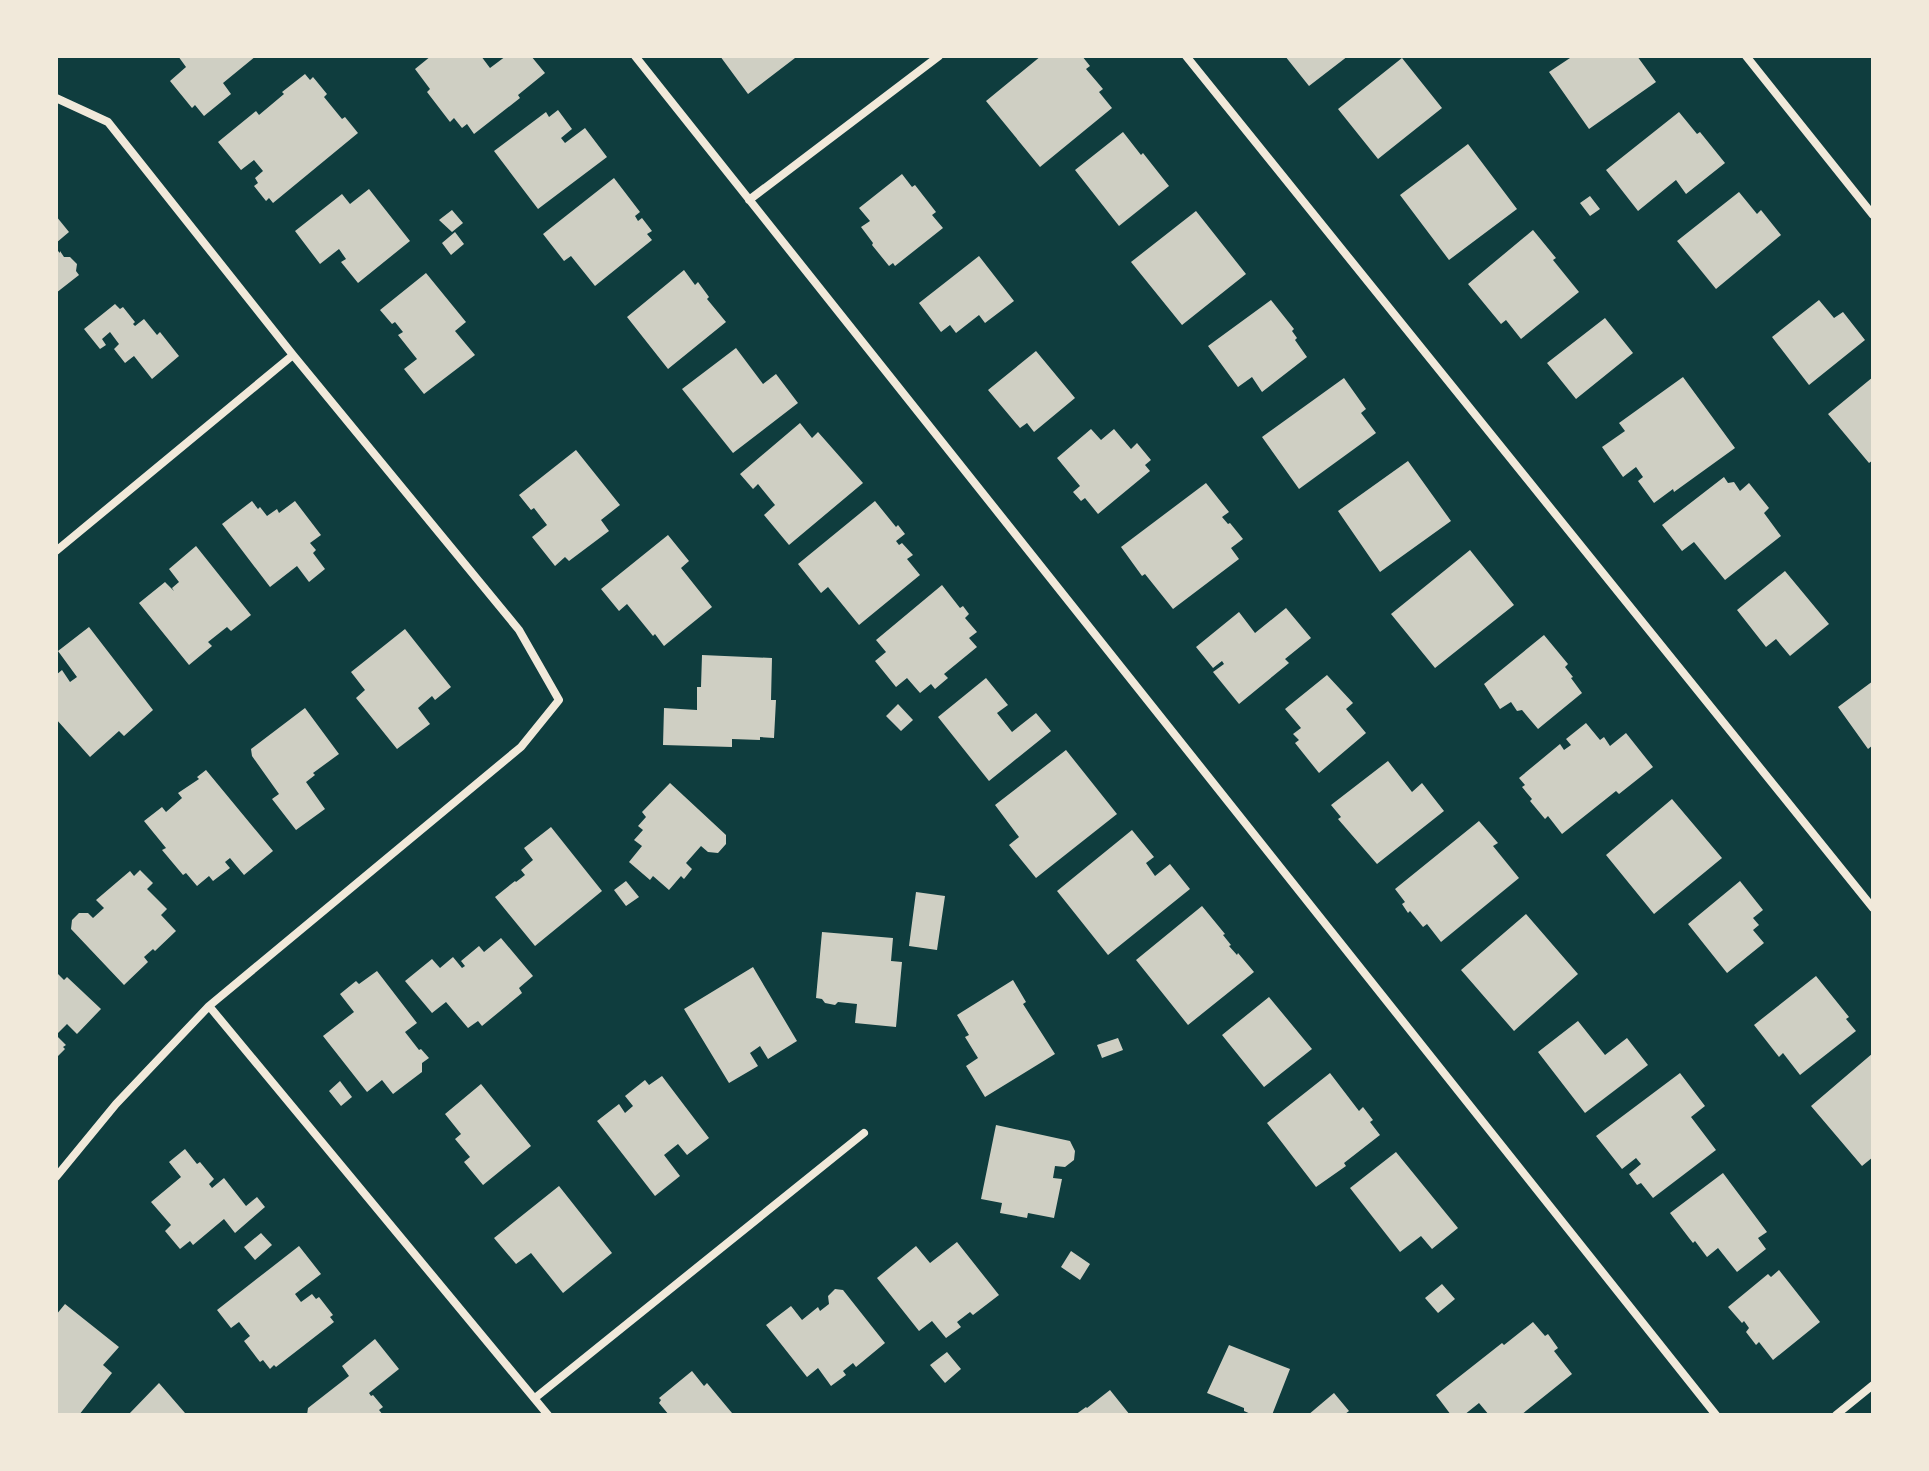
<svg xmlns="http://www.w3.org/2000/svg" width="1929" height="1471" viewBox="0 0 1929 1471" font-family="'Nunito Sans',sans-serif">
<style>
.building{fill:#cfcfc3}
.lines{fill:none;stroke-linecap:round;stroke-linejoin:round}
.minor{stroke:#f1e9da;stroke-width:8}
</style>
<rect width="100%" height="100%" fill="#0f3d3e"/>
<path class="building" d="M178 56H256L223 83 231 94 204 116 195 105 192 108 170 81 186 67Z
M431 56H481L490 68 506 56H531L545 73 518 95 520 98 474 134 467 124 462 128 454 118 450 122 427 92 430 89 415 69Z
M720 56H793L795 58 748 94Z
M1041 56H1082L1090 66 1086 69 1103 89 1099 92 1112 108 1040 167 986 101Z
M1285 56H1348L1309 86Z
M1573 56H1637L1656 82 1589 129 1549 72Z
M1402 58 1442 108 1378 159 1338 109Z
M305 74 310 80 313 77 327 94 324 97 342 119 345 117 358 133 273 203 269 198 266 201 254 186 258 183 255 178 263 171 254 160 241 170 218 142 256 111 259 115 284 94 282 92Z
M558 110 572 129 561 138 565 143 585 128 607 157 538 209 494 151 546 112 549 117Z
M1679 112 1697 134 1700 132 1725 163 1686 194 1676 180 1638 211 1606 170Z
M1123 132 1141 155 1143 153 1169 186 1119 226 1075 170Z
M1468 144 1517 209 1449 260 1400 195Z
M902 174 912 187 915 185 936 212 932 215 943 228 895 266 893 263 889 266 872 245 873 243 861 227 870 221 859 208Z
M614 178 640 212 635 216 638 221 642 218 652 231 647 234 652 240 595 286 571 256 564 261 543 234Z
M369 189 410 241 358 283 341 262 346 259 339 249 320 264 295 231 342 194 350 204Z
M1739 192 1757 214 1761 210 1781 235 1716 289 1677 241Z
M1590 196 1600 209 1590 216 1580 203Z
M452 210 463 223 452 232 439 220Z
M1196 211 1246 274 1182 325 1131 262Z
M56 216 69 232 56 243Z
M1533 230 1556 258 1553 260 1579 292 1521 339 1506 320 1501 324 1468 284Z
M455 232 464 244 451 255 442 243Z
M56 249 60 253V251L64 257H70L77 264 76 271 79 275 56 293Z
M979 256 1014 301 985 323 979 315 956 333 950 325 941 332 919 303Z
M684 270 695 285 698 282 709 297 707 299 726 322 668 369 627 317Z
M426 273 466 322 455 331 475 355 424 394 404 369 417 359 398 335 403 332 395 322 392 324 380 310Z
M1271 300 1294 329 1292 331 1297 338 1295 340 1307 357 1262 392 1252 377 1238 387 1208 346Z
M1819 300 1834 318 1843 312 1865 340 1809 385 1772 337Z
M115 304 120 309 123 307 135 322 133 324 135 326 144 319 157 335 160 332 179 356 152 379 134 356 125 363 114 349 119 344 110 332 102 339 106 345 100 349 84 329Z
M1605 318 1633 353 1576 399 1547 363Z
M736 348 763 384 776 374 798 403 733 453 682 389Z
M1036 351 1075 398 1034 432 1027 423 1020 428 988 390Z
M1683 377 1735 448 1674 492 1673 489 1654 503 1638 481 1643 477 1636 467 1623 477 1602 447 1625 431 1619 423Z
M1873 377V460L1869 463 1828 414Z
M1344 378 1366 409 1361 413 1376 433 1299 489 1262 437Z
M800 423 812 438 818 432 863 483 789 545 764 515 775 505 758 484 753 489 740 474Z
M1091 429 1101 440 1114 429 1131 449 1137 443 1151 460 1145 465 1150 471 1098 514 1085 498 1081 501 1073 492 1080 486 1057 458Z
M576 450 620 505 601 520 609 531 569 561 565 557 555 566 532 537 547 525 534 508 531 510 519 495Z
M1408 461 1451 521 1380 572 1338 511Z
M1724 477 1728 483 1734 482 1740 491 1749 483 1769 508 1764 513 1781 536 1725 580 1694 542 1682 551 1662 525Z
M1206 483 1229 512 1222 517 1228 524 1230 523 1243 539 1231 548 1239 559 1173 609 1145 574 1142 576 1121 547Z
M252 501 258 509 260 507 267 516 277 509 279 513 295 501 321 535 310 543 316 550 313 553 325 569 309 582 297 566 270 587 222 524Z
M875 501 896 527 898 525 905 534 896 541 899 545 902 543 913 555 907 559 920 575 859 625 828 587 821 593 798 564Z
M668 535 689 561 681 568 712 607 664 646 655 634 653 636 627 604 619 611 601 589Z
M196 546 251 615 231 631 227 627 208 642 212 646 189 665 139 603 165 582 174 591 172 588 179 582 169 569Z
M1470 550 1514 605 1435 668 1391 614Z
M1785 571 1829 624 1790 656 1776 639 1766 647 1737 610Z
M942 585 960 608 963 606 969 614 965 618 977 632 969 638 977 647 944 674 948 678 935 689 931 684 920 693 907 678 896 687 875 661 886 652 876 640Z
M1286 608 1311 638 1285 659 1289 663 1239 704 1213 672 1224 664 1222 661 1213 668 1196 647 1239 612 1255 633Z
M89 627 153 710 124 736 119 731 90 757 56 719V675L62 670 70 682 77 677 58 651Z
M405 629 451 687 435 700 432 696 418 708 430 724 397 749 356 698 365 690 351 672Z
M1544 635 1568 664 1565 667 1573 677 1571 678 1582 693 1538 729 1522 710 1517 711 1511 702 1500 709 1484 684Z
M702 655 772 658 771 700H776L774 738 760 737V740L732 739V747L663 745 664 708 697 710V687H701Z
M1327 675 1353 703 1346 709 1366 733 1319 773 1295 743 1299 740 1293 734 1301 728 1285 709Z
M986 678 1008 705 997 713 1012 732 1036 713 1051 731 989 781 938 717Z
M1873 681V745L1868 749 1838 707Z
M898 704 913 720 901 731 886 716Z
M305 708 339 754 313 773 315 775 306 782 325 809 296 830 272 799 279 794 252 756 251 749Z
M1586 723 1600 740 1604 737 1610 746 1626 733 1653 767 1619 794 1616 791 1562 834 1548 816 1545 819 1530 801 1532 799 1522 787 1525 785 1519 778 1560 744 1564 750 1571 745 1566 739Z
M1066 750 1117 814 1036 878 1009 845 1019 837 995 805Z
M1388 761 1412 792 1422 783 1444 811 1377 864 1338 819 1341 817 1331 805Z
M206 770 273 851 244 875 230 858 225 862 230 868 213 881 209 876 197 886 186 873 183 875 162 850 166 848 144 821 162 807 166 812 182 798 178 793 199 779 197 777Z
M670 783 726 835V844L718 853 708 852 701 846 686 863 692 869 684 879 681 876 669 890 653 876 650 880 629 862 642 846 634 840 643 830 638 826 646 817 642 812Z
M1672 799 1722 858 1654 914 1606 855Z
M1479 821 1498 843 1493 846 1519 878 1441 942 1427 924 1423 927 1410 911 1408 913 1402 904 1405 902 1395 889Z
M551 827 602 891 535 946 495 897 515 881 516 882 525 875 521 870 533 860 524 848Z
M1132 830 1154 857 1146 863 1155 876 1170 864 1190 889 1108 955 1057 891Z
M140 870 153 883 147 889 167 909 161 915 176 931 155 951 153 949 144 957 148 962 124 985 71 929 72 920 79 913H88L93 918 104 908 96 900 130 871 134 876Z
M626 881 639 897 626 906 614 890Z
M1740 881 1763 910 1753 918 1759 925 1753 930 1764 943 1727 973 1688 924Z
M916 892 945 896 937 950 909 946Z
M1202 906 1225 934 1223 935 1231 945 1229 946 1237 955 1238 953 1254 972 1188 1025 1136 960Z
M1526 914 1578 974 1514 1031 1461 970Z
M822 932 893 938 891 961 902 962 896 1027 855 1023 857 1004 838 1002 835 1005 825 1003 822 999 816 998Z
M501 938 533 976 519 988 522 993 482 1026 478 1021 468 1028 446 1002 432 1013 405 981 432 959 440 968 453 957 462 968 465 966 461 961 479 946 484 952Z
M753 967 797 1041 768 1059 760 1046 750 1053 758 1066 729 1083 684 1009Z
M377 971 417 1023 405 1032 419 1050 421 1049 429 1058 422 1063V1072L393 1094 382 1080 367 1092 323 1036 354 1012 340 994 356 981 359 984Z
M56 972 64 980 67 977 101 1009 77 1034 67 1024 56 1035 66 1045 63 1047 65 1049 56 1058Z
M1816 976 1849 1017 1846 1019 1856 1031 1800 1075 1783 1053 1779 1057 1754 1025Z
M1013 980 1026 1002 1023 1004 1055 1054 985 1097 966 1066 978 1058 965 1037 969 1035 957 1015Z
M1269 997 1312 1049 1264 1087 1222 1035Z
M1578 1021 1605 1055 1627 1038 1648 1065 1585 1113 1538 1052Z
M1118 1038 1123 1050 1102 1058 1097 1045Z
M1873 1053V1157L1862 1166 1811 1106Z
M1330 1073 1359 1111 1363 1107 1373 1120 1370 1122 1380 1135 1344 1163 1346 1166 1316 1187 1267 1123Z
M1680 1073 1705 1106 1691 1117 1716 1150 1653 1198 1641 1183 1637 1185 1629 1174 1641 1164 1636 1158 1622 1169 1596 1136Z
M662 1076 709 1138 687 1155 678 1144 664 1155 680 1176 655 1196 597 1121 619 1104 625 1113 633 1106 625 1096 645 1080 649 1085Z
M340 1081 352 1097 341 1106 329 1091Z
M481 1084 531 1146 483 1185 464 1162 470 1157 455 1139 461 1134 445 1114Z
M996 1125 1070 1141 1075 1151 1074 1160 1065 1167 1055 1166 1053 1178 1062 1179 1054 1218 1028 1213 1027 1218 1000 1213 1002 1203 981 1199Z
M185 1149 197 1164 200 1162 214 1179 209 1184 212 1188 224 1178 246 1206 257 1197 265 1207 235 1233 224 1219 193 1245 190 1241 180 1249 165 1231 171 1225 151 1202 181 1177 169 1162Z
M1396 1152 1458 1228 1432 1249 1421 1236 1400 1252 1350 1188Z
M1723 1173 1767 1232 1758 1238 1766 1249 1737 1272 1718 1248 1707 1257 1695 1241 1693 1243 1689 1238 1670 1213Z
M559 1186 612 1253 563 1293 531 1253 516 1264 494 1238Z
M261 1233 272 1245 255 1260 244 1247Z
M957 1242 999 1295 973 1315 970 1312 957 1322 961 1327 946 1338 932 1321 919 1331 877 1278 916 1246 930 1263Z
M299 1246 321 1274 295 1294 301 1302 312 1294 316 1299 319 1297 333 1315 330 1317 334 1322 276 1367 274 1365 270 1369 263 1360 260 1362 244 1341 250 1336 239 1322 231 1328 217 1310Z
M1071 1251 1090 1264 1080 1280 1061 1267Z
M1779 1270 1820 1322 1773 1360 1759 1342 1756 1345 1746 1332 1749 1328 1744 1321 1742 1323 1728 1307 1768 1274 1771 1277Z
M1442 1284 1455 1299 1438 1313 1425 1298Z
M835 1289 843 1290 885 1343 856 1367 853 1363 843 1371 846 1375 831 1386 818 1368 807 1377 766 1325 791 1306 802 1320 818 1307 820 1311 829 1304 828 1296Z
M65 1304 119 1347 103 1365 112 1373 79 1415H60L56 1411V1315Z
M1533 1322 1545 1336 1548 1334 1558 1348 1554 1351 1572 1374 1521 1415H1489L1479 1403 1464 1415H1451L1436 1395 1502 1343 1504 1345Z
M375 1339 399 1369 369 1393 371 1396 373 1395 383 1407 379 1410 383 1415H307L308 1408 349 1376 342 1366Z
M1229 1345 1290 1369 1272 1415H1253L1244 1411V1408L1207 1393Z
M947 1352 961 1369 945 1383 930 1365Z
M692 1371 704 1386 707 1383 732 1413 730 1415H669L659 1403 661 1400 659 1398Z
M159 1383 185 1413 183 1415H128Z
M1110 1390 1130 1415H1075L1086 1407 1087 1408Z
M1334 1393 1349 1411 1345 1414 1346 1415H1308Z"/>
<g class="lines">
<path class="minor" d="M635 56 1716 1415
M1186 56 1873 908
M1746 56 1873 215
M56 98 108 122 293 355 519 630 559 700 521 747 209 1006 116 1104 56 1177
M749 200 939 56
M56 551 293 355
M209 1006 548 1415
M535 1398 864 1133
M1836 1415 1873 1385"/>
</g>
<rect width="1929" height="1471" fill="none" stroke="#f1e9da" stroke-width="116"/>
</svg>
